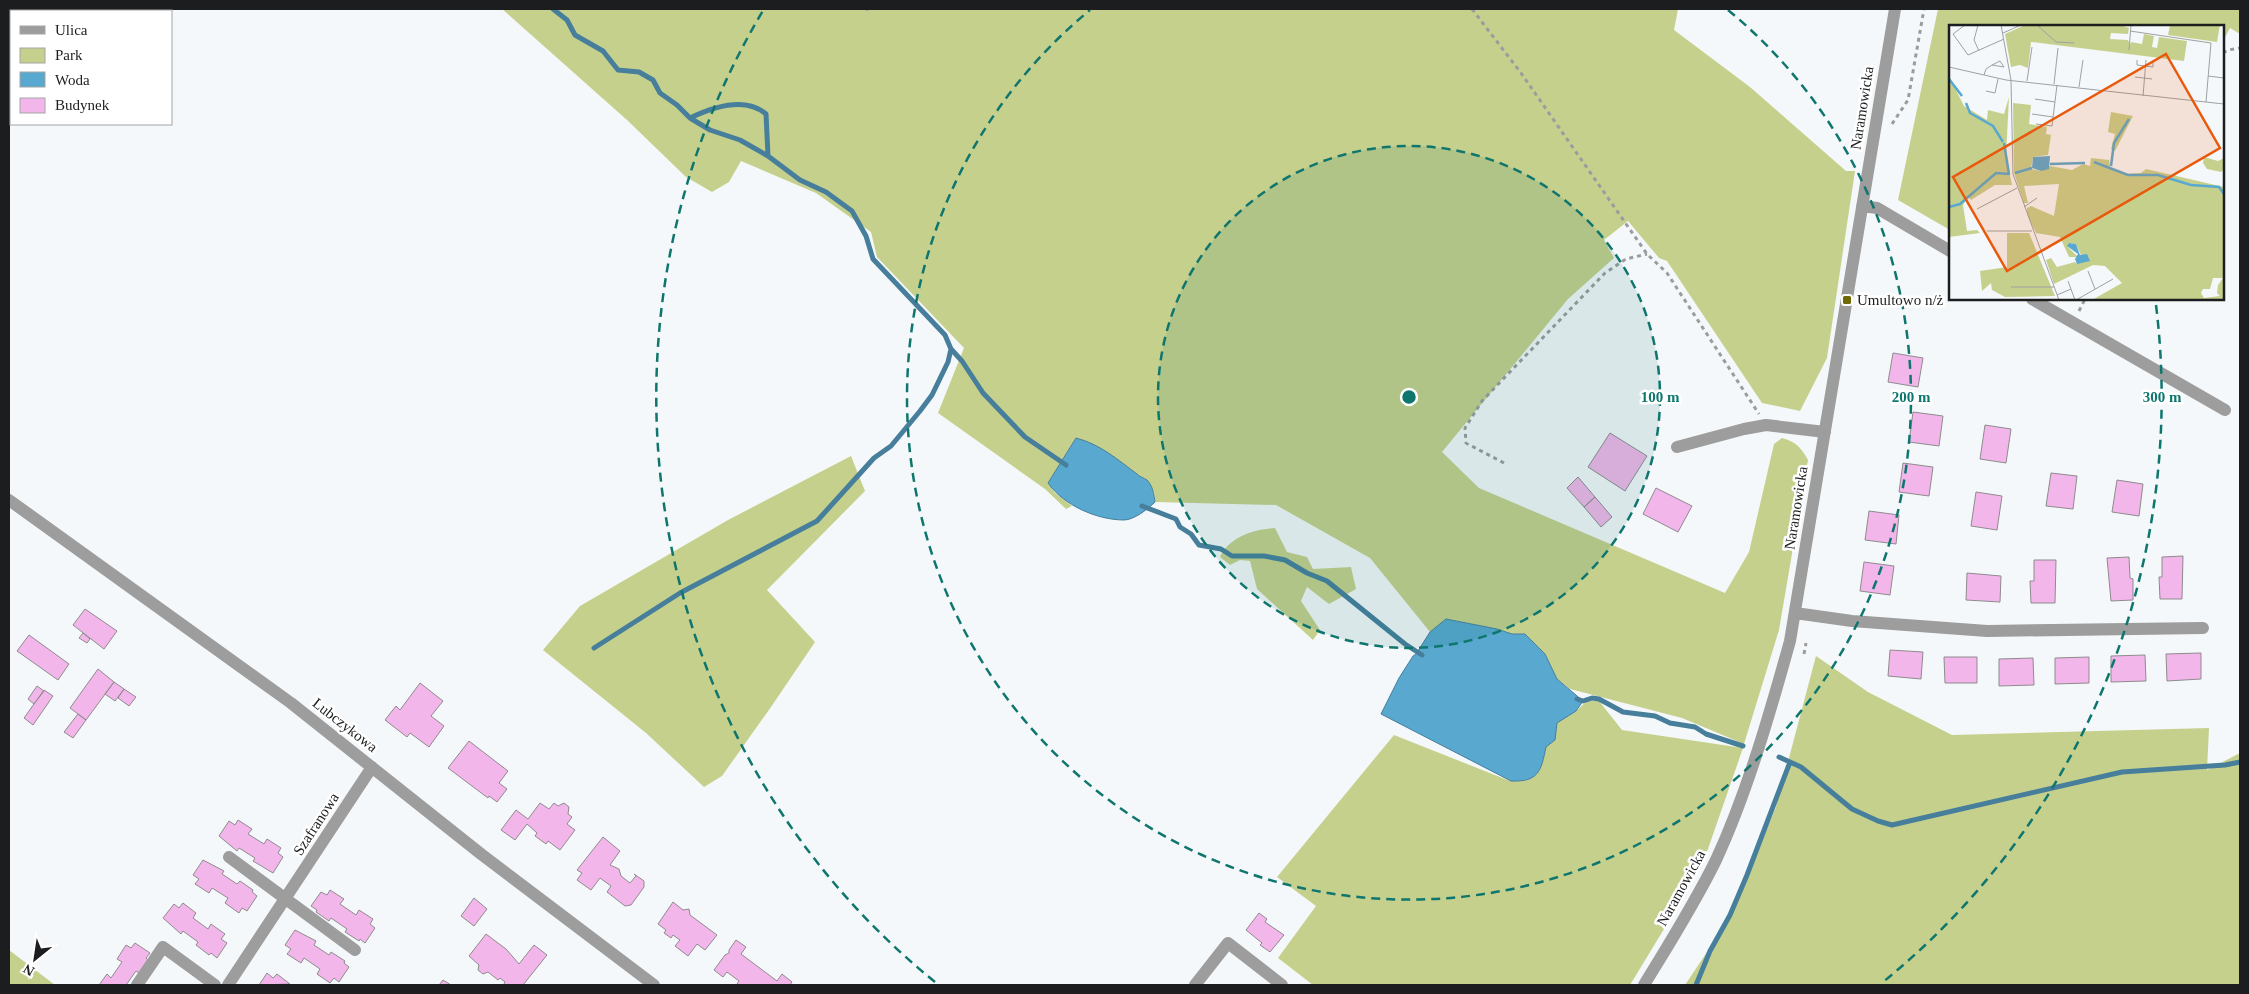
<svg xmlns="http://www.w3.org/2000/svg" width="2249" height="994" viewBox="0 0 2249 994" font-family="'Times New Roman',serif">
<style>
.green{fill:#c6d08d}
.water{fill:#58a8d0;stroke:#467e9b}
.lines{fill:none;stroke-linecap:round;stroke-linejoin:round}
.stream{stroke:#467e9b;stroke-width:5}
.building{fill:#f3b6ea;stroke:#8e8b8e}
.path{stroke:#9a9c9d;stroke-width:3;stroke-dasharray:4 4;stroke-linecap:butt}
.minor{stroke:#9c9d9c;stroke-width:12}
.ring{fill:none;stroke:#0f766e;stroke-width:2.5;stroke-dasharray:9 6}
.poi-dot{fill:#706a04;stroke:#fff;stroke-width:2}
.labels{text-anchor:middle;dominant-baseline:central;stroke-width:5;stroke-linejoin:round;paint-order:stroke}
.street-label{font-size:15px;fill:#1c1d1e;stroke:#fff}
.poi-label{font-size:15px;fill:#1c1d1e;stroke:#fff;text-anchor:start}
.inset-river{fill:none;stroke:#58a8d0;stroke-width:2.5}
.inset-road{fill:none;stroke:#9ea0a2;stroke-width:1}
.view{fill:#e8590c;fill-opacity:0.15;stroke:#e8590c;stroke-width:2.5}
.inset-edge{fill:none;stroke:#1c1d1e;stroke-width:2.5}
.centre{fill:#0f766e;stroke:#fff;stroke-width:2.5}
.ring-label{font-size:15px;text-anchor:middle;font-weight:bold;fill:#0f766e;stroke:#fff;stroke-width:5;stroke-linejoin:round;paint-order:stroke}
</style>
<rect width="100%" height="100%" fill="#f5f8fa"/>
<path class="green" d="M502 9H1678L1674 30 1750 87 1846 171H1855L1827 358 1800 411 1762 403 1667 261 1659 258 1628 221 1604 240 1614 258 1568 299 1442 452 1479 488 1725 593 1749 552 1774 444 1782 438C1796 442 1801 447 1808 460L1779 630 1744 744 1682 718 1570 689 1557 679 1545 654 1525 634H1512L1497 629 1446 619 1430 632 1370 558 1276 505 1155 502 1154 492 1148 481 1076 438 1048 483 1055 493 1072 506 1066 509 1045 489 938 413 964 348 877 257 871 232 816 193 741 161 729 182 712 192 686 177 627 120Z
M1938 9H2240V34L2230 28 2223 41V26H1950V230L1898 200Z
M851 456 865 491 767 590 815 642 771 707 722 776 704 787 646 733 543 650 580 606 728 520Z
M1275 528 1287 552 1307 557 1313 569 1351 567 1356 589 1329 604 1307 587 1301 601 1320 630 1313 640 1257 589 1250 561 1240 560 1230 565 1220 557C1229 537 1254 529 1275 528Z
M1816 656 1868 692 1952 735 2209 728 2207 770 2240 753V985H1685L1731 916 1776 807Z
M1587 701H1599L1622 730 1743 748 1708 849 1678 906 1630 985H1313L1278 958 1316 906 1277 877 1394 735 1510 781C1538 782 1541 773 1546 747L1555 740 1557 723 1576 711Z
M9 950 55 985H9Z"/>
<path class="water" d="M1076 438C1100 444 1118 460 1137 474 1140 477 1144 478 1147 480 1153 486 1154 495 1155 502 1148 509 1134 520 1124 520 1097 520 1063 505 1048 483Z
M1446 619 1497 629 1512 634H1525L1545 654 1557 679 1583 701 1576 711 1557 723 1555 740 1546 747C1541 772 1538 782 1511 781L1381 714 1399 678 1413 656 1416 654 1430 632Z"/>
<g class="lines">
<path class="stream" d="M553 9 567 20 575 35 603 51 618 70 639 72 653 80 660 93 677 105 690 118 710 130 740 140 768 156 800 180 826 192 852 211 866 236 873 259 945 335 951 349 962 361 983 393 1025 437 1066 465
M690 118C713 107 745 96 766 114L768 156
M1142 506 1176 519 1180 527 1191 534 1199 545 1221 549 1232 556H1264L1285 560 1307 573 1327 581 1405 644 1422 655
M594 648 680 593 817 521 874 458 891 446 920 411 932 395 948 362 951 349
M1577 699 1583 701 1592 698 1599 699 1623 712 1655 716 1670 723 1695 727 1706 734 1743 746
M1779 757 1801 767 1852 809 1878 821 1892 825 2122 772 2225 765 2240 762
M1696 985 1710 951 1730 915 1747 875 1790 762"/>
</g>
<path class="building" d="M1893 353 1923 358 1918 387 1888 382Z
M1913 412 1943 416 1939 446 1909 442Z
M1985 425 2011 429 2006 463 1980 459Z
M1610 433 1647 456 1625 491 1588 467Z
M1903 463 1933 467 1929 496 1899 492Z
M2051 473 2077 476 2073 509 2046 506Z
M1578 477 1595 497 1584 507 1567 488Z
M2117 480 2143 484 2139 516 2112 512Z
M1656 488 1692 506 1678 532 1643 514Z
M1976 492 2002 496 1997 530 1971 526Z
M1595 497 1612 517 1601 527 1584 507Z
M1869 511 1899 515 1896 544 1865 540Z
M2183 556 2182 599H2160L2159 577H2162V557Z
M2129 557 2130 578 2133 579V600L2111 601 2107 558Z
M2034 560H2056L2055 603H2031L2030 581H2034Z
M1864 562 1894 566 1890 595 1860 591Z
M1967 573 2001 576 2000 602 1966 600Z
M85 609 117 631 104 649 73 625Z
M83 633 90 639 87 643 79 638Z
M29 635 69 664 58 680 17 651Z
M1890 650 1923 652 1921 679 1888 676Z
M2201 653V679L2167 681 2166 654Z
M2145 655 2146 681 2111 682V656Z
M1944 657H1977V683H1945Z
M2089 657V683L2055 684V658Z
M2033 658 2034 685 1999 686V659Z
M98 669 114 682 86 720 70 708Z
M114 682 124 689 115 701 105 694Z
M420 683 443 701 431 716 444 726 429 747 410 733 407 737 385 720 396 706 400 710Z
M37 686 44 691 34 704 28 699Z
M124 689 136 697 129 706 118 698Z
M44 690 53 696 33 725 24 718Z
M78 714 86 720 73 738 64 732Z
M469 741 508 771 499 783 507 789 497 802 489 796 488 798 448 768Z
M540 803 549 809 554 803 558 806 564 803 569 807 568 814 572 817 567 824 575 830 560 850 548 841 546 844 535 836 537 833 527 824 515 840 501 830 516 810 528 819Z
M238 820 252 829 248 834 264 844 267 839 281 848 278 853 283 857 273 873 253 861 255 858 239 848 237 851 219 836 229 821 235 825Z
M603 837 620 851 610 865 619 869 621 876 630 883 636 876 634 874 644 881V887L631 905 625 906 607 892 611 886 600 878 591 890 577 880 582 873 577 870Z
M203 860 224 871 222 874 237 884 240 881 253 890 252 892 257 896 247 911 242 908 239 913 225 903 228 898 212 888 209 893 195 884 199 879 193 875Z
M330 890 344 899 340 904 356 915 359 910 373 919 370 924 375 928 365 943 360 939 359 941 345 932 347 929 331 918 329 921 316 912 317 910 311 906 321 892 327 895Z
M474 898 487 909 474 926 461 916Z
M673 902 683 910 689 909 690 915 717 935 705 950 697 944 688 956 675 946 680 940 673 935 671 938 664 933 666 930 658 924Z
M183 903 196 913 193 918 208 929 211 924 225 934 221 939 227 943 217 958 211 953 209 955 196 945 198 942 183 931 181 934 163 918 174 904 179 908Z
M1259 913 1267 919 1265 922 1284 935 1270 952 1260 945 1262 943 1246 930Z
M295 930 316 941 314 945 329 955 331 952 345 961 344 963 349 967 339 982 334 978 330 983 317 974 320 969 304 958 301 963 287 954 291 949 285 945Z
M486 934 506 949 519 964 534 945 547 955 523 985H505L504 984 505 982 500 978 498 980 488 972 483 974 478 970 479 965 469 956Z
M736 940 746 947 741 954 777 981 782 974 792 982 790 985H739L737 984 739 981 727 972 723 977 714 970 725 955 729 953V950Z
M135 943 150 953 146 958 148 960 139 973 136 971 126 985H99L107 974 111 978 122 962 117 959 126 945 131 948Z
M267 973 273 978 277 974 290 984 259 985Z
M443 980 451 985H439Z"/>
<g class="lines">
<path class="path" d="M1472 9 1521 73 1647 254 1667 273 1759 414
M866 10 868 9
M2223 53 2228 50 2240 48
M1892 124 1908 100 1924 9
M2079 311 2085 299
M1504 463 1466 443 1465 428 1482 401 1605 273 1626 259 1647 254
M1804 654 1806 643"/>
<path class="minor" d="M1862 206 1877 208 1950 251
M2032 299 2225 410
M1677 447 1744 429 1766 425 1825 432
M9 500 291 703 481 854 654 985
M1795 613 1852 621 1987 631 2203 628
M229 857 355 950
M137 985 163 947 215 985
M228 985 372 767
M1195 985 1228 943 1282 985
M1644 985C1669 944 1695 903 1716 860 1747 793 1770 713 1790 641L1895 9"/>
</g>
<circle cx="1409" cy="397" r="251" fill="#0f766e" fill-opacity=".12"/>
<g class="ring">
<circle cx="1409" cy="397" r="251"/>
<path d="M1728 10A502 502 0 1 1 1090 10"/>
<path d="M935 982A753 753 0 0 1 764 9M2156 305A753 753 0 0 1 1883 982"/>
</g>
<rect class="poi-dot" x="1842" y="295" width="10" height="10" rx="2.5"/>
<g class="labels">
<g class="street-label">
<text transform="translate(1862 108) rotate(-81)">Naramowicka</text>
<text transform="translate(1796 508) rotate(-81)">Naramowicka</text>
<text transform="translate(345 725) rotate(38)">Lubczykowa</text>
<text transform="translate(316 824) rotate(-57)">Szafranowa</text>
<text transform="translate(1681 888) rotate(-61)">Naramowicka</text>
</g>
<g class="poi-label">
<text x="1857" y="300">Umultowo n/ż</text>
</g>
</g>
<g transform="translate(1949 25)">
<rect width="275" height="275" fill="#f5f8fa"/>
<path d="M76 0H171L180 3 179 9 162 8 161 14 179 15 181 20 182 17 193 19 195 9 205 11 203 22 208 23 210 12 238 16 235 36 82 17 79 43 71 40 62 42 56 9ZM221 0H271L268 17 219 10ZM0 51 15 81 38 95 39 85 55 89 60 72 57 131 63 160H46L22 175 19 171 14 180 18 206 28 205 31 208 0 212ZM64 78 82 80 80 99 98 102 97 109 102 110 99 130 84 132 82 144 92 146 101 141 123 145 134 139 141 141 142 133 160 135 161 143 176 149 192 148 197 144 275 162V275H143L173 258 156 241 144 240 105 259 97 235 102 233 108 242 126 237 128 239 132 230 127 219 120 218 119 222 129 232H120L111 212 87 208 78 189V183L82 181 105 191 110 159 75 161 79 178H75L65 148ZM264 253H274L269 260 268 268 271 271 255 273 252 268 254 264H261ZM162 87 184 91 166 126 162 124 166 109 159 107ZM255 132 269 136 275 133V144L272 147 258 144 254 138ZM58 208H80L106 271 56 272 43 265 42 258 33 266 31 246 58 242Z" fill="#c6d08d" fill-rule="evenodd"/>
<path d="M101 131 100 144 92 146 83 143 84 132ZM120 218 127 219 131 230 138 229 141 236 128 239 126 234 129 229 118 221Z" fill="#58a8d0"/>
<path class="inset-river" d="M0 54 13 71M17 78 21 88 44 101 54 117M55 118 60 149M145 137 179 150H209L242 160 270 162 275 169M101 139 136 138M162 141 165 118 180 94M66 148 83 143M0 182 11 179 47 148 61 149"/>
<path class="inset-road" d="M16 0 4 9 19 30 55 14M29 0 25 15 30 26M52 0 62 55 64 149 110 275M88 0 107 17 125 18M181 6 262 18 257 77M54 8 72 0M180 25 182 0M188 35V40L204 42V37M0 42 57 55 275 79M35 50 37 44 43 40 51 36 55 42 43 40M259 51 275 53M186 52 203 54M78 56 83 22M105 59 109 23M130 62 134 35M37 66 46 68 49 54M194 71 197 35M86 74 106 77M83 89 104 92M87 99 103 101 108 60M75 182 88 173M28 184 68 163M38 206H83M139 246 146 264M119 256 126 275M62 262H105M108 270 122 264M127 275 164 254"/>
<path class="view" d="M217 29 271 123 58 246 4 152Z"/>
<rect width="275" height="275" class="inset-edge"/>
</g>
<circle cx="1409" cy="397" r="8" class="centre"/>
<g class="ring-label">
<text x="1660" y="402">100 m</text>
<text x="1911" y="402">200 m</text>
<text x="2162" y="402">300 m</text>
</g>
<rect width="2249" height="994" fill="none" stroke="#1c1d1e" stroke-width="20"/>
<rect x="10" y="10" width="162" height="115" fill="#ffffff" stroke="#a4a5a5"/>
<rect x="20" y="26" width="25" height="8" fill="#9c9d9c" stroke="#a4a5a5"/>
<text x="55" y="35" font-size="15" fill="#1c1d1e">Ulica</text>
<rect x="20" y="48" width="25" height="15" fill="#c6d08d" stroke="#a4a5a5"/>
<text x="55" y="60" font-size="15" fill="#1c1d1e">Park</text>
<rect x="20" y="72" width="25" height="15" fill="#58a8d0" stroke="#a4a5a5"/>
<text x="55" y="85" font-size="15" fill="#1c1d1e">Woda</text>
<rect x="20" y="98" width="25" height="15" fill="#f3b6ea" stroke="#a4a5a5"/>
<text x="55" y="110" font-size="15" fill="#1c1d1e">Budynek</text>
<g transform="translate(35 959) rotate(210)" stroke="#ffffff" stroke-width="4" paint-order="stroke">
<path d="M0-4L9 19L0 12L-9 19Z" fill="#1c1d1e"/>
<text y="-8" font-size="14" font-weight="bold" text-anchor="middle" fill="#1c1d1e">N</text>
</g>
</svg>
